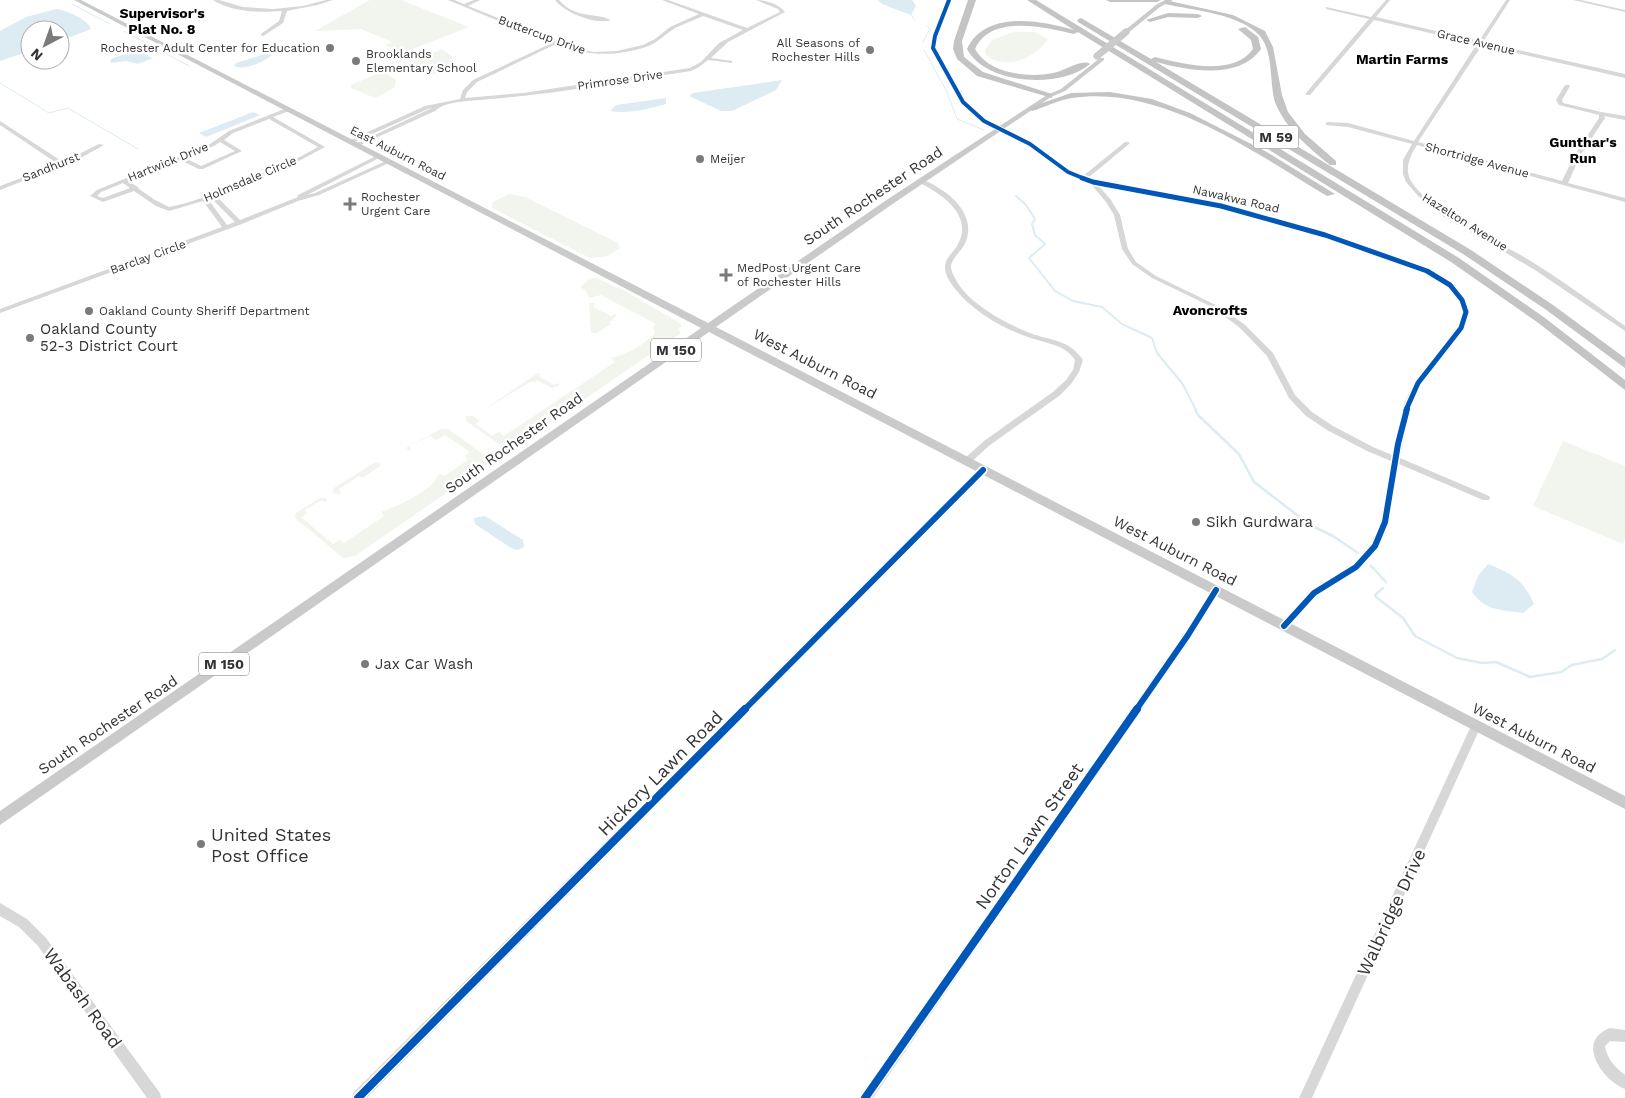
<svg xmlns="http://www.w3.org/2000/svg" width="1625" height="1098" viewBox="0 0 1625 1098" font-family="'Work Sans',sans-serif">
<style>
.green{fill:#f1f5ed}
.water{fill:#ddebf3}
.lines{fill:none;stroke-linecap:round;stroke-linejoin:round}
.stream-far2{stroke:#ddebf3;stroke-width:1}
.stream-far1{stroke:#ddebf3;stroke-width:2}
.stream{stroke:#ddebf3;stroke-width:2.5}
.minor{fill:#d7d7d7;fill-rule:evenodd}
.major{fill:#cacaca;fill-rule:evenodd}
.highway{fill:#c4c4c4;fill-rule:evenodd}
.major-bridge{stroke:#cacaca;stroke-width:7}
.cycleway-far3-casing{stroke:#fff;stroke-width:5.5}
.cycleway-far2-casing{stroke:#fff;stroke-width:8}
.cycleway-far1-casing{stroke:#fff;stroke-width:9}
.cycleway-casing{stroke:#fff;stroke-width:11}
.cycleway-far3{stroke:#0057b8;stroke-width:4}
.cycleway-far2{stroke:#0057b8;stroke-width:5}
.cycleway-far1{stroke:#0057b8;stroke-width:6}
.cycleway{stroke:#0057b8;stroke-width:8}
.poi-dot{fill:#7a7a7a;stroke:#fff;stroke-width:2}
.labels{text-anchor:middle;dominant-baseline:central;stroke-width:5;stroke-linejoin:round;paint-order:stroke}
.far-street-label{font-size:12px;fill:#333;stroke:#fff}
.far-poi-label{font-size:12px;fill:#333;stroke:#fff;text-anchor:start}
.far-neighbourhood-label{font-size:14px;font-weight:bold;fill:#000;stroke:#fff}
.shield{fill:#fff;stroke:#707070;stroke-width:1}
.shield-label{font-size:14px;font-weight:bold;fill:#333}
.street-label{font-size:15px;fill:#333;stroke:#fff}
.poi-label{font-size:15px;fill:#333;stroke:#fff;text-anchor:start}
.near-street-label{font-size:18px;fill:#333;stroke:#fff}
.near-poi-label{font-size:18px;fill:#333;stroke:#fff;text-anchor:start}
</style>
<rect width="100%" height="100%" fill="#fff"/>
<path class="green" d="M370 0H401L469 27 413 49 421 53 398 63 387 58 389 52 395 49 385 45 392 42 361 29 315 31Z
M1014 32H1034L1048 39C1034 59 1006 71 986 55L985 50 992 40Z
M442 49 452 57C449 67 441 71 432 75L408 66V63Z
M383 71 396 80 394 88 375 98 351 88V85Z
M509 194 525 197 618 243 620 248 608 256 590 258 492 208 493 202Z
M596 278 625 291 678 322 682 326 678 329 681 333 516 446H502L466 421V416H473L479 420 476 424 492 436 499 432 504 436 615 362 611 358C627 354 643 346 655 333L653 327 656 324 601 295 589 298 586 291 580 287 588 280Z
M589 303H595L593 307 611 316 615 314 617 315 609 323 611 324 597 333H591Z
M538 373 541 374 538 376 554 385 558 383 560 385 552 388 538 381 530 382 482 411Z
M441 429H448L487 457 488 464 355 556 343 558 295 518 296 513 320 498H326L327 502 320 501 305 510 307 513 302 518 333 544 339 540 344 543 384 516 381 512C399 506 419 496 433 483 436 480 437 476 440 474L444 476 468 460 465 456 470 452 445 435 436 440 430 436 410 446 411 451 406 448Z
M1563 441 1625 466V539L1623 544 1533 506Z
M379 462 380 466 362 478 359 476 339 489 341 493 339 494 333 493 334 488 374 463Z"/>
<path class="water" d="M878 0H912L916 6 911 15 882 4Z
M56 9C66 10 88 19 91 29L60 41V30H30V51L0 61V31L26 17Z
M135 50 153 58 138 64 126 61 110 63 111 59Z
M268 53 272 55C264 62 244 71 234 66L236 63Z
M782 80 776 90 732 111H721L689 96 693 93Z
M666 98V104C647 109 630 114 610 111L616 105Z
M253 112 260 115 206 137 199 133Z
M485 516 523 540 524 547 518 550 511 548 475 524 474 518Z
M1488 564C1511 573 1524 580 1534 604L1523 613C1502 610 1485 611 1472 592L1478 576Z"/>
<g class="lines">
<path class="stream-far2" d="M72 4 110 24
M911 15 914 19
M124 31 189 66
M923 42 930 29 927 26
M924 50 947 92 957 119 984 130
M0 83 49 113 68 108 138 149"/>
<path class="stream-far1" d="M1016 196 1026 205 1035 219 1032 224 1035 235 1045 244 1029 258 1055 291 1073 301 1102 307 1122 324 1152 338 1157 353 1182 383 1196 410"/>
<path class="stream" d="M1195 409 1198 415 1239 454 1254 482 1310 525 1333 536 1358 553
M1371 566 1386 582
M1383 588 1375 595 1376 597 1403 618 1415 636 1457 658 1482 663 1496 662 1530 677 1561 672 1572 665 1602 659 1615 650"/>
<path class="minor" d="M213 0H219L243 7 273 9 303 6 326 0H333L317 5 287 11 283 23 263 36 261 35V34L279 21 282 11C259 13 232 12 213 0Z
M448 0H454L464 4 474 0H480L468 6 573 48 594 52 617 51 643 45 655 39 670 27 699 14 662 0H668L747 28 780 12 778 9 756 0C766 0 779 4 785 12L728 42 711 58 732 61V63L708 60 699 67 691 71C624 81 557 94 490 99 475 101 446 100 435 111L358 146 353 145 432 108 428 109 352 143H348V141L425 106 460 99 463 90 473 80 552 43ZM703 16 743 30 719 43 701 62 690 68 523 93 465 98 467 92 477 82 556 44C585 56 616 57 646 47 658 43 665 34 675 28 684 24 694 20 703 16Z
M555 0H559C575 19 594 12 611 20 596 25 565 13 555 0Z
M947 0H951L937 36 935 48 965 101 986 120 1032 143 1070 171 1083 176 1125 142H1129V144L1088 178 1094 180 1221 204 1327 234 1429 270 1452 284 1465 300 1469 312 1465 328 1421 384 1412 403 1400 458 1489 496 1490 498 1489 500H1483L1399 464 1389 522 1378 548 1359 569 1317 596 1287 629 1284 630 1281 629 1279 626 1281 623 1311 590 1353 565 1371 544 1381 522 1391 461 1367 451 1327 430 1306 416 1289 398 1267 356 1240 328 1214 308 1152 278 1132 264 1122 249 1114 215 1106 202 1090 183 1066 173 1028 145 982 122 961 103 931 48 933 36ZM1098 185 1220 208 1323 236 1425 272 1448 286 1459 300 1463 312 1458 328 1414 383 1404 403 1392 455 1373 447 1333 426 1312 412 1295 395 1273 353 1244 324 1218 306 1156 276 1136 262 1128 249 1120 215 1111 200Z
M1386 0H1390L1376 17 1479 41 1506 0H1510L1483 42 1625 74V78L1482 45 1418 142 1562 181 1574 156 1599 118V115L1559 105 1556 100 1565 85H1569L1570 86 1562 100 1563 103 1601 112 1625 116V120L1604 116 1605 118 1580 156 1568 183 1625 198V202L1417 145C1410 156 1404 169 1411 181 1428 210 1494 239 1524 257 1559 278 1592 302 1625 326V331L1535 270 1441 215 1419 197 1406 182 1403 174V160L1412 144 1348 127 1326 125V123L1328 122 1348 123 1414 141 1477 44 1374 20 1310 95H1306V93L1369 19 1326 9V7L1371 17Z
M1573 0H1581L1625 10V12Z
M287 108 289 109V111L273 117 325 147 297 162 216 196 240 220 298 197 297 196 298 195 376 156 381 157 307 195 315 193 386 161 391 162 319 195 298 201 242 224 0 313V309L222 227 203 201 169 211 156 206 134 191 103 202 90 196 97 190 210 144 229 131ZM269 119 318 147C291 163 261 174 232 185 212 194 191 203 169 207L155 200 139 189 138 187 128 181 180 160 199 169H203L242 151 224 140 233 133ZM220 142 235 151 201 166 185 158 214 146ZM123 183 130 188 103 198 97 196 101 192ZM211 198 235 222 227 225 208 199Z
M0 121 63 162 99 144 104 145 77 160 0 190V186L58 164 0 125Z
M918 180C927 179 937 187 945 192 963 205 976 226 963 247 959 253 951 260 951 267 951 269 953 275 955 278 966 302 1006 324 1030 333 1051 341 1069 339 1083 360L1079 372 1071 384 1059 396 990 445 970 463H964L963 461 964 459 984 441 1053 392 1066 380 1073 370 1075 360C1064 343 1042 343 1025 336 1000 327 973 311 956 290 951 284 944 274 945 266 945 258 955 251 958 244 974 214 940 193 918 182Z
M983 467 986 468 987 470 986 472 367 1098H352L353 1093 980 468Z
M1216 586 1219 587 1221 590 1191 638 873 1098H859L1185 632 1213 587Z
M1476 722 1480 723 1481 726 1312 1098H1299L1471 726 1472 723Z
M0 903 27 919 46 938 160 1093 161 1098H147L38 946 19 927 0 916Z
M1610 1028 1625 1030V1042L1610 1041 1605 1046C1607 1059 1615 1067 1625 1075V1089C1602 1080 1575 1041 1610 1028Z"/>
<path class="major" d="M74 0H81L708 323 888 199 1047 95 1061 89 1100 58H1104V60L1065 91 1051 97 894 203 716 327 1625 796V809L709 332 0 825V811L701 328Z
M1165 0H1173L1160 7 1128 33H1124V31L1156 5Z"/>
<path class="highway" d="M968 0H976L962 41 964 57 983 72 1052 94V98L977 76 957 59 953 49 954 41Z
M1027 0H1036L1459 258 1545 318 1625 380V390L1537 322 1451 262 1078 32 1074 34C1044 27 991 14 975 49 989 74 1028 78 1053 73 1063 72 1082 58 1090 64 1061 89 986 85 967 49 985 10 1040 20 1074 30Z
M1106 0H1161L1157 2H1110Z
M1165 0 1233 15 1265 31 1273 47 1282 95 1288 112 1305 134 1336 161V165H1330C1309 148 1285 128 1275 102 1269 82 1274 51 1259 35 1240 14 1192 10 1165 4Z
M1168 13 1198 14 1202 16 1198 18 1168 17 1150 22 1146 20Z
M1081 18 1151 59 1155 57C1183 64 1233 77 1253 49L1251 40 1238 29 1245 27 1258 37 1261 49C1239 80 1189 71 1156 62L1471 250 1553 305 1625 358V368L1545 309 1463 254 1078 22 1077 20Z
M1110 92 1152 99 1190 113 1265 151 1335 194 1327 196C1253 152 1162 84 1072 98 1059 100 1045 107 1032 111L1028 108 1071 93Z"/>
<path class="major-bridge" d="M1097 56 1126 32"/>
<g class="cycleway-far3-casing">
<path id="cycleway-far3" d="M949 0 935 36 933 48 963 102 984 121 1030 144 1068 172 1085 179"/>
</g>
<g class="cycleway-far2-casing">
<path id="cycleway-far2" d="M1082 178 1093 182 1221 206 1325 235 1427 271 1450 285 1462 300 1466 312 1461 328 1418 383 1406 410"/>
</g>
<g class="cycleway-far1-casing">
<path id="cycleway-far1" d="M1284 626 1314 593 1356 567 1375 546 1385 522 1398 444 1407 409
M744 710 983 470
M1136 710 1188 635 1216 590"/>
</g>
<g class="cycleway-casing">
<path id="cycleway" d="M358 1098 745 709
M865 1098 1137 709"/>
</g>
<use href="#cycleway-far3" class="cycleway-far3"/>
<use href="#cycleway-far2" class="cycleway-far2"/>
<use href="#cycleway-far1" class="cycleway-far1"/>
<use href="#cycleway" class="cycleway"/>
</g>
<g class="poi-dot">
<circle cx="330" cy="48" r="5"/>
<circle cx="870" cy="50" r="5"/>
<circle cx="356" cy="61" r="5"/>
<circle cx="700" cy="159" r="5"/>
<path d="M347.5 196.5h5v5h5v5h-5v5h-5v-5h-5v-5h5z"/>
<path d="M723.5 267.5h5v5h5v5h-5v5h-5v-5h-5v-5h5z"/>
<circle cx="89" cy="311" r="5"/>
<circle cx="30" cy="338" r="5"/>
<circle cx="1196" cy="522" r="5"/>
<circle cx="365" cy="664" r="5"/>
<circle cx="201" cy="844" r="5"/>
</g>
<g class="labels">
<g class="far-street-label">
<text transform="translate(542 35) rotate(20)">Buttercup Drive</text>
<text transform="translate(1476 42) rotate(13)">Grace Avenue</text>
<text transform="translate(620 80) rotate(-8)">Primrose Drive</text>
<text transform="translate(398 153) rotate(27)">East Auburn Road</text>
<text transform="translate(1477 160) rotate(15)">Shortridge Avenue</text>
<text transform="translate(168 162) rotate(-22)">Hartwick Drive</text>
<text transform="translate(51 167) rotate(-22)">Sandhurst</text>
<text transform="translate(250 179) rotate(-23)">Holmsdale Circle</text>
<text transform="translate(1236 199) rotate(13)">Nawakwa Road</text>
<text transform="translate(1465 222) rotate(32)">Hazelton Avenue</text>
<text transform="translate(148 257) rotate(-20)">Barclay Circle</text>
</g>
<g class="far-poi-label">
<text x="860" y="43" text-anchor="end">All Seasons of<tspan x="860" dy="14">Rochester Hills</tspan></text>
<text x="320" y="48" text-anchor="end">Rochester Adult Center for Education</text>
<text x="366" y="54">Brooklands<tspan x="366" dy="14">Elementary School</tspan></text>
<text x="710" y="159">Meijer</text>
<text x="361" y="197">Rochester<tspan x="361" dy="14">Urgent Care</tspan></text>
<text x="737" y="268">MedPost Urgent Care<tspan x="737" dy="14">of Rochester Hills</tspan></text>
<text x="99" y="311">Oakland County Sheriff Department</text>
</g>
<g class="far-neighbourhood-label">
<text x="162" y="13">Supervisor's<tspan x="162" dy="16">Plat No. 8</tspan></text>
<text x="1402" y="59">Martin Farms</text>
<text x="1583" y="142">Gunthar's<tspan x="1583" dy="16">Run</tspan></text>
<text x="1210" y="310">Avoncrofts</text>
</g>
<g class="shield">
<rect x="1253.5" y="125.5" width="45" height="23" rx="4"/>
<rect x="651" y="338.5" width="50" height="23" rx="4"/>
<rect x="199" y="652.5" width="50" height="23" rx="4"/>
</g>
<g class="shield-label">
<text x="1276" y="137">M 59</text>
<text x="676" y="350">M 150</text>
<text x="224" y="664">M 150</text>
</g>
<g class="street-label">
<text transform="translate(873 196) rotate(-34)">South Rochester Road</text>
<text transform="translate(815 364) rotate(27)">West Auburn Road</text>
<text transform="translate(514 443) rotate(-35)">South Rochester Road</text>
<text transform="translate(1175 551) rotate(27)">West Auburn Road</text>
<text transform="translate(108 725) rotate(-34)">South Rochester Road</text>
<text transform="translate(1534 738) rotate(27)">West Auburn Road</text>
</g>
<g class="poi-label">
<text x="40" y="329">Oakland County<tspan x="40" dy="17">52-3 District Court</tspan></text>
<text x="1206" y="522">Sikh Gurdwara</text>
<text x="375" y="664">Jax Car Wash</text>
</g>
<g class="near-street-label">
<text transform="translate(660 773) rotate(-45)">Hickory Lawn Road</text>
<text transform="translate(1029 836) rotate(-55)">Norton Lawn Street</text>
<text transform="translate(1391 912) rotate(-65)">Walbridge Drive</text>
<text transform="translate(83 998) rotate(54)">Wabash Road</text>
</g>
<g class="near-poi-label">
<text x="211" y="834">United States<tspan x="211" dy="21">Post Office</tspan></text>
</g>
</g>
<g transform="translate(45 45) rotate(221)"><circle r="24" fill="#ffffff" stroke="#adadad"/>
<path d="M0-4L9 19L0 12L-9 19Z" fill="#7a7a7a"/>
<text y="-8" font-size="14" font-weight="bold" text-anchor="middle" fill="#333333">N</text>
</g>
</svg>
